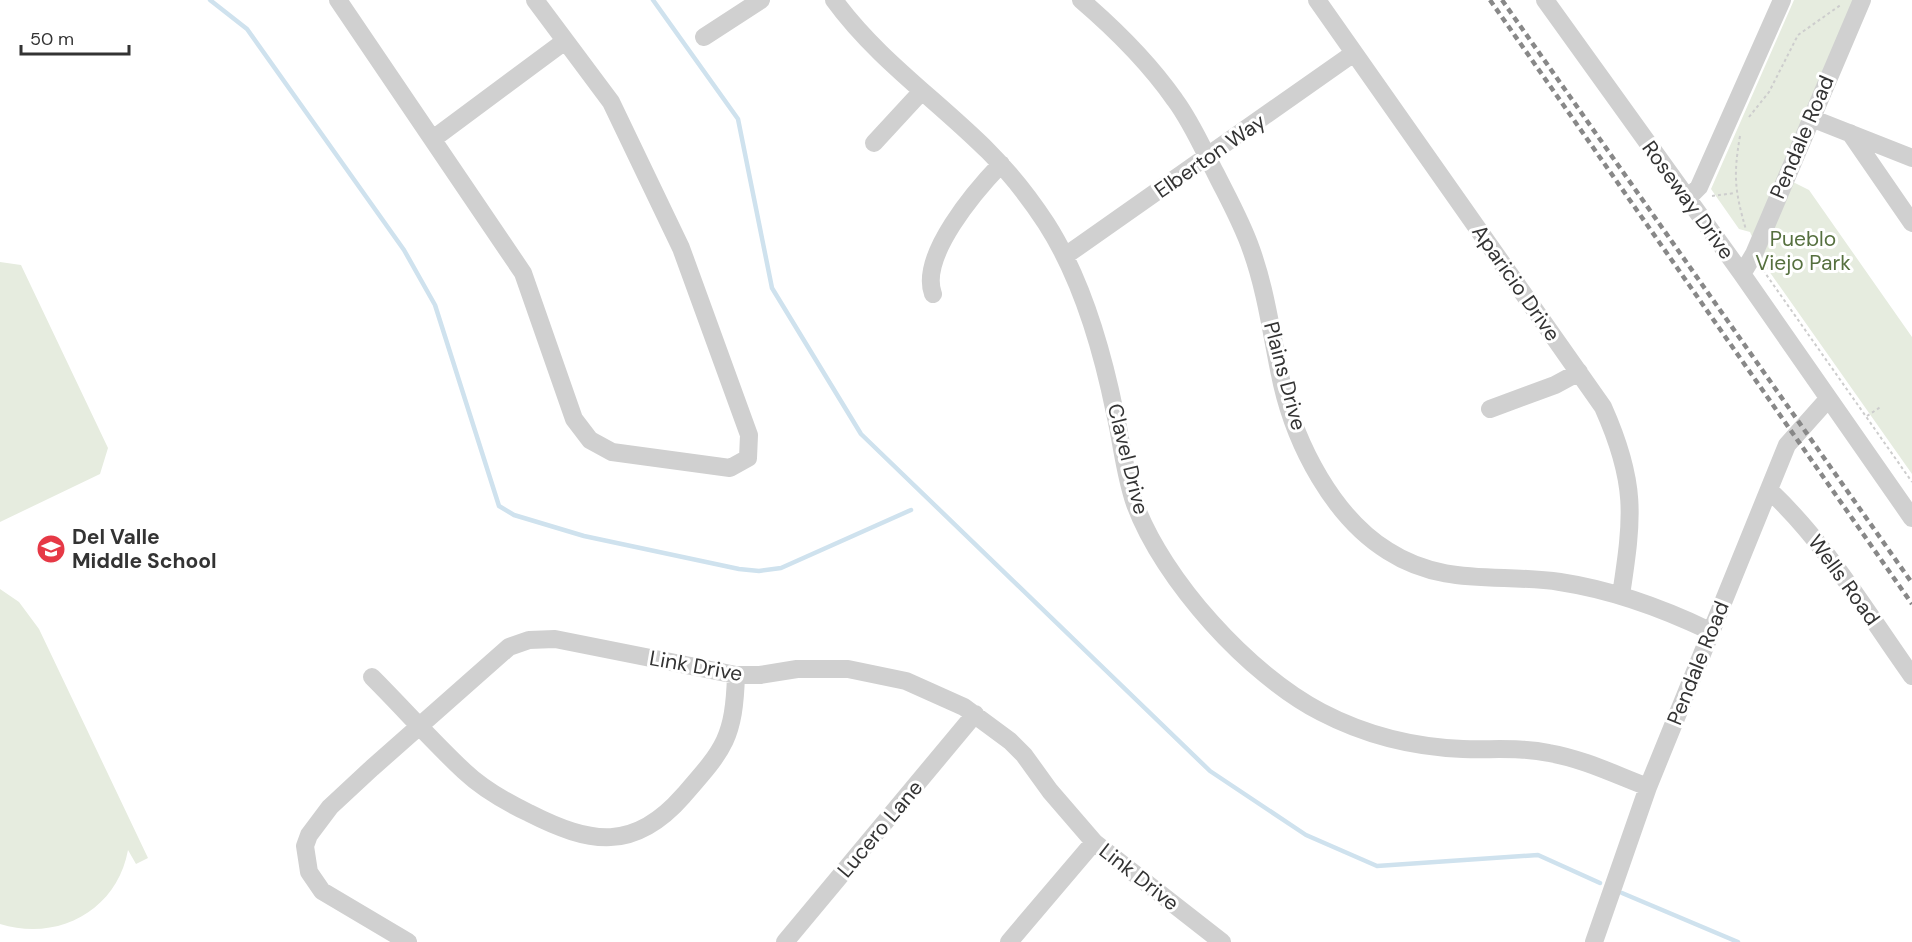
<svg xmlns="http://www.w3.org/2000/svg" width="1912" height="942" viewBox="0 0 1912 942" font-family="'DM Sans',sans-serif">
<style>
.green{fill:#e6ecdf}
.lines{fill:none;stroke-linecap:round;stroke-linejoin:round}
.stream{stroke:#cfe2ee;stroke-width:4.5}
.path{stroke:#cdcdcd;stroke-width:2;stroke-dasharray:3 3;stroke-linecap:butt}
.minor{stroke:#d0d0d0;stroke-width:18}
.rail{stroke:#888;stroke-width:4.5;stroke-dasharray:6 4.5;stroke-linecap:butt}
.labels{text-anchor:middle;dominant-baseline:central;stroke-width:6;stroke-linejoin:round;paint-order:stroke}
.street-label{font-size:21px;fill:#333;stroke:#fff}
.park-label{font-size:21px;fill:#56703f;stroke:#fff}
.poi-label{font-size:21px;font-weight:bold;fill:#333;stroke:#fff;text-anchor:start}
</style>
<rect width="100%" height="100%" fill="#fff"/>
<path class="green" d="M1794 0H1855L1779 175 1809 190 1912 337V474L1764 264 1750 232 1739 229 1711 189Z
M0 262 21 265 108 448 100 474 0 522Z
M0 589 19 602 39 629 148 858 136 864 128 850C117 910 59 942 0 924Z"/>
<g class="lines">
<path class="stream" d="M210 0 247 29 404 250 435 305 499 506 514 515 584 536 739 569 759 571 781 568 911 510
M653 0 738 119 772 288 861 434 1210 771 1306 835 1377 866 1538 855 1600 883
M1622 893 1738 942"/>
<path class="path" d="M1749 117 1769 92 1798 35 1842 4
M1740 136C1733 177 1735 191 1746 230
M1712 196 1735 193
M1763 270 1912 482
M1867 416 1882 406"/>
<path class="minor" d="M338 0 523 273 574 419 590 440 612 452 730 468 748 458 749 435 681 248 611 102 535 0
M834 0C877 59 937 100 988 151 1010 173 1029 197 1046 223 1082 279 1102 349 1115 413 1122 443 1125 476 1135 504 1163 580 1249 675 1321 712 1365 735 1413 747 1463 749 1492 750 1521 747 1549 753 1584 759 1616 775 1648 787
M1081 0C1116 30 1149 63 1175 100 1192 123 1203 149 1216 174 1228 198 1242 223 1251 249 1267 293 1272 339 1282 384 1296 445 1333 517 1388 551 1444 587 1499 573 1560 582 1613 590 1662 608 1710 631
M1317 0 1603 407C1637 483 1633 516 1621 595
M1545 0 1742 274 1912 518
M704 37 761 0
M1811 118 1912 158
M1850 133 1912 223
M433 139 565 41
M874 143 922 91
M1687 199 1699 187 1782 0
M1065 256 1354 53
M1742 274 1754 254 1862 0
M933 294C919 256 976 190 1001 164
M1490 409 1555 385 1579 372
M1769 490C1826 543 1867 613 1912 676
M372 677C403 708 432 741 464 771 483 789 506 802 529 813 590 844 634 852 683 796 724 749 734 739 736 675
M408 942 322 891 309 872 305 846 309 835 330 807 372 768 509 647 529 640 555 639 736 675H760L797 669H848L906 681 964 707 1010 741 1024 755 1050 791 1094 842 1222 942
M785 942 975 714
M1009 942 1094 842
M1594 942 1648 787 1787 445 1828 399"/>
<path class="rail" d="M1490 0 1912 604
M1502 0 1912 583"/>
</g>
<defs>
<g id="school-disc" transform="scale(1.5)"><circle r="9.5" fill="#e63946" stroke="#fff"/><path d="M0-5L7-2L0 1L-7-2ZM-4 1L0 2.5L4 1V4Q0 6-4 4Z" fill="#fff"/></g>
</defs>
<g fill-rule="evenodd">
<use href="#school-disc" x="51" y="549"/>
</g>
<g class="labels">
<g class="street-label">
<text transform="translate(1802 137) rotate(-67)">Pendale Road</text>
<text transform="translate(1210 156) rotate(-35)">Elberton Way</text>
<text transform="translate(1688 200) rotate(54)">Roseway Drive</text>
<text transform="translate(1516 283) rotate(55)">Aparicio Drive</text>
<text transform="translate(1285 376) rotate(75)">Plains Drive</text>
<text transform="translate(1128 459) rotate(76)">Clavel Drive</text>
<text transform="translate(1844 580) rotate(54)">Wells Road</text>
<text transform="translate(1698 663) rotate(-68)">Pendale Road</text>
<text transform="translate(696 666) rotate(10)">Link Drive</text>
<text transform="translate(880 829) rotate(-50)">Lucero Lane</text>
<text transform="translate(1139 877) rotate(38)">Link Drive</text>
</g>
<g class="park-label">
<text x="1803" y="239">Pueblo<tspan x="1803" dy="24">Viejo Park</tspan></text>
</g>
<g class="poi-label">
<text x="72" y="537">Del Valle<tspan x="72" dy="24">Middle School</tspan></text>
</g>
</g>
<path d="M21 45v9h108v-9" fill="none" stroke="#333333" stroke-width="3"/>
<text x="30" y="45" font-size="18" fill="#333333" stroke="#ffffff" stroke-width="4.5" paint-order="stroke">50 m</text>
</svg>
